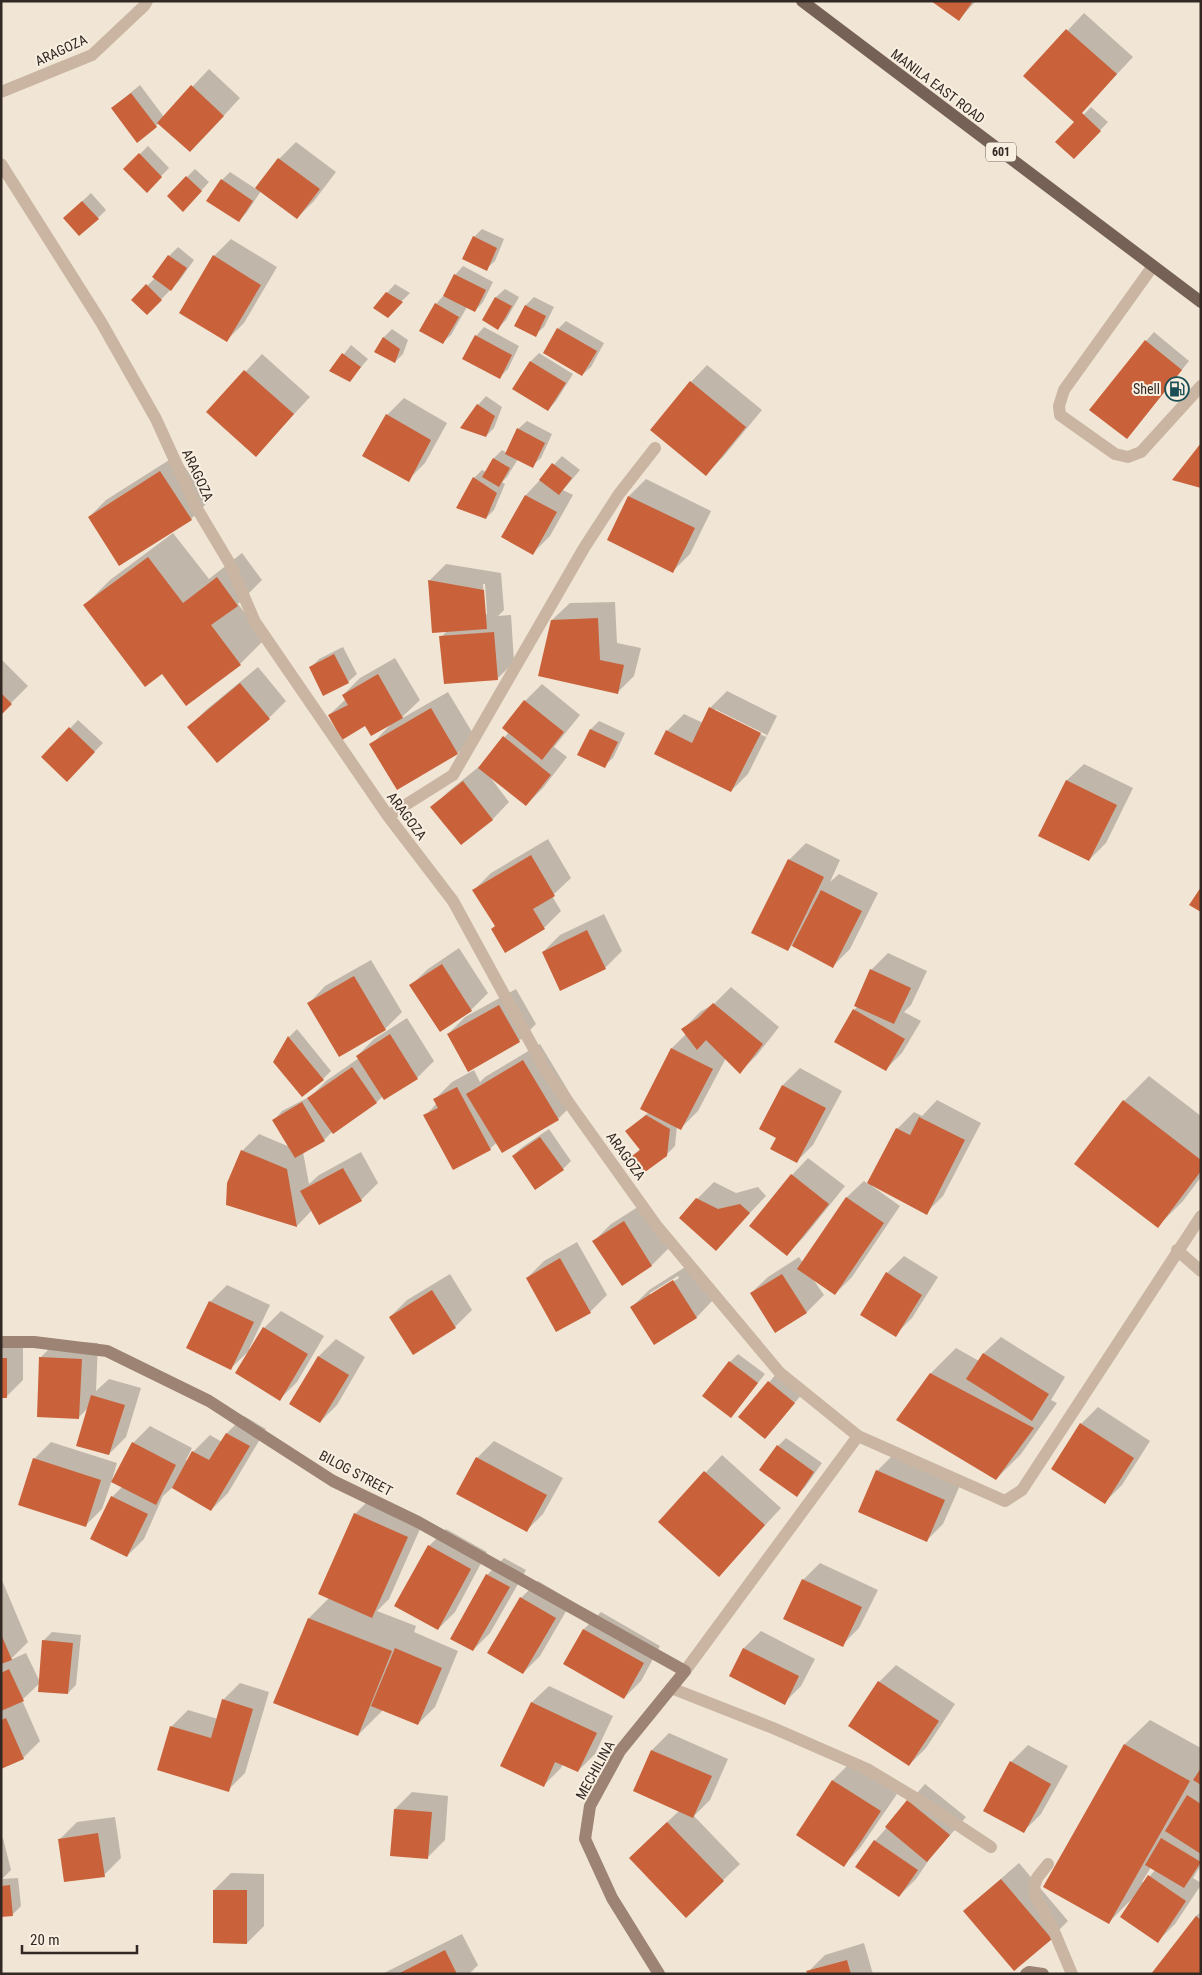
<svg xmlns="http://www.w3.org/2000/svg" width="1202" height="1975" viewBox="0 0 1202 1975" font-family="'Roboto Condensed',sans-serif">
<style>
.shadow{fill:#0003;fill-rule:evenodd}
.building{fill:#c9623b}
.lines{fill:none;stroke-linecap:round;stroke-linejoin:round}
.lane{stroke:#c9b5a1;stroke-width:12}
.street{stroke:#c9b5a1;stroke-width:12}
.secondary{stroke:#9c8373;stroke-width:12}
.primary{stroke:#756155;stroke-width:12}
.labels{text-anchor:middle;dominant-baseline:central;stroke-width:4;stroke-linejoin:round;paint-order:stroke}
.shield{fill:#f9efe1;stroke:#6e645d;stroke-width:1}
.shield-label{font-size:12px;font-weight:bold;fill:#332924}
.street-label{font-size:14px;fill:#332924;stroke:#f9efe1}
.poi-label{font-size:14px;fill:#332924;stroke:#f9efe1;text-anchor:end}
</style>
<rect width="100%" height="100%" fill="#f1e5d5"/>
<path class="shadow" d="M933 1H976L959 19Z
M1084 13 1133 57 1074 120 1025 76Z
M209 69 240 98 207 134 159 123 156 126 112 108 140 85 164 117Z
M1091 107 1108 122 1074 158 1057 142Z
M296 142 336 172 314 201 297 218 261 191 247 212 239 221 222 180 230 172 256 189 279 159Z
M148 146 169 168 147 191 125 169Z
M195 169 209 182 191 202 187 177Z
M91 193 106 210 98 218 73 210Z
M482 229 504 239 495 261 486 269 474 237Z
M231 239 277 267 244 323 227 340 214 256Z
M178 247 194 260 179 281 147 314 133 300 155 278 169 256Z
M463 266 493 282 483 302 475 311 467 307 451 335 442 343 436 304 444 295 455 275Z
M395 284 410 293 387 316V293Z
M505 289 519 297 506 320 498 328 483 320 496 297Z
M534 297 554 307 544 327 535 335 515 326 526 305Z
M566 321 604 343 591 367 582 375 558 329Z
M484 327 519 346 508 369 500 377 476 336Z
M392 329 408 340 403 354 395 362 376 352 384 337Z
M1154 332 1189 361 1127 438 1146 341Z
M351 345 368 359 350 380 331 371Z
M539 353 573 374 556 401 548 410 531 361Z
M262 354 310 397 256 455 208 412Z
M707 365 762 410 723 457 706 474 691 382Z
M486 396 502 407 494 428 486 436 478 405Z
M404 398 447 423 425 463 408 480 387 415Z
M527 421 552 434 541 458 532 466 518 459 507 477 502 482 505 484 494 510 486 518 474 478 482 470 486 472 494 458 502 450 507 453 518 429Z
M177 455 208 502 191 519 89 517 106 500Z
M562 456 580 470 563 490 573 495 550 536 533 553 503 536 526 495Z
M646 479 711 511 690 554 673 571 608 540 629 496Z
M173 533 209 579 242 553 262 580 238 604 265 639 240 664 85 605 110 580Z
M446 564 501 573 504 610 498 616 511 615 514 662 497 679 441 637 447 631 429 581ZM483 584H485L487 614H485Z
M615 602 617 643 641 648 634 676 617 693 552 620 570 603Z
M343 647 357 674 348 682 310 668 319 659Z
M395 658 420 700 399 720 448 692 475 737 458 753 371 745 391 724 366 725 329 715 346 699 343 695 360 678Z
M1 659 28 686 1 713Z
M258 667 286 701 269 718 217 761 189 727 206 710Z
M542 684 580 715 554 747 567 757 543 788 526 805 490 777 509 802 493 819 461 843 432 808 449 791 481 765 509 732 525 701Z
M727 691 777 716 748 774 731 791 667 731 684 714 703 723 710 708ZM715 709 767 735 766 737 715 712Z
M78 720 103 743 75 772 43 757Z
M599 721 625 733 613 758 604 766 579 755 591 729Z
M1084 764 1133 788 1106 843 1089 860 1040 835 1067 780Z
M548 839 571 878 552 896 561 911 544 928 506 951 496 925 474 890 491 873Z
M806 843 840 860 830 882 839 874 878 893 850 949 833 966 792 945 788 950 789 860Z
M604 914 622 951 605 968 543 952 560 935Z
M459 948 488 993 471 1010 411 985 428 969Z
M888 953 927 971 911 1005 904 1012 921 1021 902 1053 885 1070 854 1010 858 1006 871 970Z
M371 960 402 1012 385 1029 309 1003 325 986Z
M731 987 779 1027 757 1055 740 1072 726 1058 698 1111 681 1128 677 1126 675 1146 666 1155 630 1159 641 1148 627 1131 649 1112 641 1108 672 1048 686 1034 683 1029 700 1012 715 1003Z
M516 989 536 1024 519 1041 448 1034 465 1017Z
M407 1018 434 1061 417 1078 383 1096 377 1102 333 1133 332 1132 324 1140 303 1152 309 1184 319 1175 361 1152 378 1183 361 1200 312 1210 297 1226 228 1204 242 1151 259 1134 290 1147 274 1120 282 1111 311 1096 326 1081 359 1058 357 1056 374 1039Z
M297 1029 331 1071 323 1079 289 1037Z
M540 1044 575 1102 558 1119 497 1142 490 1149 425 1116 437 1103 435 1099 452 1082 474 1070 480 1082 485 1077Z
M800 1068 842 1091 813 1145 796 1162 778 1137 761 1128 783 1085Z
M1149 1076 1201 1116V1177L1183 1201 1158 1226 1124 1101Z
M937 1100 981 1123 943 1196 926 1213 873 1185 872 1186 900 1206 852 1277 835 1294 813 1279 824 1295 807 1312 775 1331 751 1293 768 1277 799 1257 803 1263 847 1197 864 1181 868 1184 897 1129 914 1112 922 1116Z
M549 1129 571 1161 563 1169 513 1156 521 1148Z
M808 1158 845 1186 804 1237 787 1254 792 1175Z
M714 1182 736 1193 758 1187 766 1196 716 1249 697 1199Z
M641 1205 669 1248 652 1265 622 1284 594 1241 611 1224Z
M577 1242 607 1295 590 1312 527 1278 544 1261Z
M904 1256 938 1277 912 1318 895 1335 887 1273Z
M690 1264 713 1300 697 1317 654 1344 632 1307 649 1290ZM678 1276 679 1278 650 1296V1293Z
M450 1274 472 1310 455 1327 413 1354 390 1317 407 1300Z
M227 1285 270 1305 249 1349 251 1350 264 1328 281 1311 324 1336 297 1382 280 1399 250 1350 231 1368 210 1302Z
M1001 1337 1065 1377 1051 1400 1057 1403 1021 1454 996 1479 897 1420 931 1373 956 1348 979 1361 984 1353Z
M336 1339 365 1357 337 1405 320 1422 291 1404 319 1356Z
M57 1341 98 1343 96 1391 109 1379 141 1388 126 1437 109 1454 88 1408 79 1417 40 1358Z
M1 1342H23V1380L6 1397H1Z
M738 1354 765 1374 731 1417 730 1362Z
M777 1373 802 1394 773 1429 740 1417Z
M1098 1407 1150 1441 1122 1485 1105 1502 1081 1424Z
M244 1416 266 1429 228 1493 211 1510 173 1487 163 1496 144 1539 127 1556 112 1497 123 1486 112 1480 102 1509 85 1526 34 1459 51 1442 117 1463 112 1480H113L133 1443 150 1426 192 1448 186 1460 188 1461 193 1452 210 1435 222 1442 227 1433Z
M786 1438 822 1463 805 1487 797 1495 778 1446Z
M494 1441 563 1478 543 1514 526 1531 477 1458Z
M894 1454 961 1483 943 1524 926 1541 859 1512 877 1471Z
M722 1455 781 1508 719 1575 659 1522Z
M372 1497 424 1520 389 1599 377 1611 416 1626 414 1632 458 1651 435 1707 418 1724 383 1710 358 1735 309 1618 329 1598 355 1514Z
M446 1529 487 1552 455 1612 438 1629 429 1546Z
M504 1558 526 1570 490 1633 473 1650 487 1575Z
M820 1563 878 1590 859 1628 842 1645 803 1580Z
M1 1578 28 1642 10 1660 26 1653 40 1682 44 1640 52 1632 81 1635 76 1685 68 1693 40 1683 22 1700 40 1741 23 1758 1 1768Z
M538 1581 572 1601 540 1656 523 1673 521 1598Z
M601 1612 660 1646 641 1681 624 1698 565 1664 584 1629Z
M761 1631 815 1659 801 1686 784 1703 730 1676 744 1648Z
M896 1665 955 1704 926 1748 909 1765 850 1726 879 1682Z
M240 1683 269 1692 245 1773 228 1790 171 1727 188 1710 218 1719 223 1700Z
M549 1686 613 1716 595 1754 578 1771 563 1764 561 1768 544 1785 502 1765 532 1702Z
M1150 1720 1201 1748V1865L1193 1878 1201 1883V1885L1175 1924 1158 1941 1132 1899 1109 1922 1045 1886 1125 1744ZM1151 1867 1155 1870 1144 1883 1142 1882Z
M669 1733 728 1759 710 1800 694 1816 740 1864 686 1916 647 1841 679 1811 634 1790 652 1750Z
M1028 1745 1068 1766 1041 1814 1024 1831 1011 1762Z
M850 1763 897 1794 860 1848 844 1865 797 1835 833 1780Z
M925 1784 966 1817 931 1857 916 1879 899 1896 875 1841Z
M412 1792 448 1796 445 1840 428 1857 395 1809Z
M115 1817 121 1858 104 1875 60 1839 77 1822Z
M3 1838 11 1870 2 1879 18 1878 21 1906 12 1915 1 1916V1839Z
M1019 1863 1068 1921 1051 1938 964 1911Z
M231 1873 264 1874V1926L247 1943 214 1890Z
M1201 1912V1974H1152L1196 1916Z
M462 1934 478 1965 469 1974H382Z
M864 1943 873 1974H808V1972L825 1955Z"/>
<path class="building" d="M931 1H973L959 21Z
M1066 29 1117 74 1082 113 1101 131 1074 159 1055 142 1074 122 1023 76Z
M191 85 224 116 190 152 157 123Z
M131 93 157 127 137 143 111 108Z
M139 153 162 177 147 193 123 169Z
M278 158 320 189 297 219 255 188Z
M186 176 202 191 183 212 167 196Z
M221 179 253 201 239 222 206 201Z
M82 201 99 219 79 236 63 218Z
M473 236 497 248 487 271 462 259Z
M168 255 187 268 171 291 152 277Z
M213 255 261 285 227 342 179 313Z
M454 274 486 290 475 312 443 296Z
M146 284 162 300 147 315 131 300Z
M386 292 403 302 388 318 373 308Z
M495 297 512 306 498 330 482 320Z
M435 303 459 317 443 344 419 331Z
M525 305 546 316 536 337 514 326Z
M557 328 597 351 582 376 543 353Z
M475 335 512 355 500 379 462 359Z
M383 337 400 349 395 363 374 352Z
M1145 340 1182 370 1127 439 1089 410Z
M342 353 361 367 350 382 329 371Z
M530 361 566 383 548 411 512 389Z
M244 370 294 414 256 457 206 412Z
M690 381 746 427 706 476 650 430Z
M477 404 495 416 486 437 460 428Z
M386 414 431 440 409 482 362 456Z
M517 428 545 443 533 468 505 454Z
M1201 443V488L1172 480Z
M493 458 510 468 499 487 482 477Z
M552 463 572 478 559 495 539 480Z
M160 471 192 520 119 566 88 517Z
M473 477 497 493 486 519 456 508Z
M525 495 557 512 533 555 501 537Z
M628 496 695 528 673 573 607 540Z
M148 557 183 603 217 577 238 606 211 625 241 665 186 706 162 674 145 687 83 605Z
M428 580 484 590 487 629 432 633Z
M598 618 600 660 624 665 618 694 538 676 551 620Z
M494 632 498 680 444 684 439 636Z
M334 654 349 683 323 696 309 667Z
M378 674 403 718 371 736 365 726 342 740 328 715 348 705 342 695Z
M240 683 270 719 217 763 187 727Z
M1 693 12 704 1 715Z
M524 700 564 732 542 760 502 728Z
M709 707 761 733 731 792 654 754 666 730 692 743Z
M431 708 458 754 397 790 369 744Z
M69 727 95 752 67 782 41 757Z
M590 729 618 742 605 768 577 755Z
M503 736 551 775 526 806 478 768Z
M1066 780 1117 805 1089 861 1038 836Z
M463 781 493 820 461 845 430 807Z
M531 855 555 896 533 909 545 929 505 953 491 929 495 926 472 890Z
M788 859 824 877 788 951 751 933Z
M1201 887V912L1189 905Z
M821 890 862 911 833 968 792 946Z
M587 930 606 969 560 991 542 952Z
M442 964 472 1011 440 1032 409 985Z
M870 969 911 988 894 1024 854 1006Z
M354 976 386 1030 339 1057 307 1003Z
M713 1003 763 1044 740 1074 706 1040 697 1050 681 1029 698 1018Z
M499 1005 520 1042 468 1072 447 1034Z
M853 1009 905 1039 886 1071 834 1042Z
M390 1034 418 1079 384 1100 356 1056Z
M288 1036 324 1080 302 1097 273 1062Z
M671 1048 713 1069 681 1130 640 1109Z
M523 1060 559 1120 502 1153 466 1094Z
M352 1067 377 1103 333 1134 307 1098Z
M782 1085 826 1108 797 1163 770 1149 776 1138 759 1129Z
M457 1087 491 1150 453 1170 423 1115 438 1108 433 1099Z
M1123 1100 1201 1160V1171L1158 1228 1074 1164Z
M302 1102 325 1141 295 1158 272 1120Z
M646 1115 670 1129 667 1156 641 1175 628 1159 640 1150 625 1131Z
M919 1117 965 1140 927 1215 867 1183 896 1128 910 1135Z
M540 1137 564 1170 535 1190 512 1156Z
M241 1150 287 1169 297 1227 226 1205 227 1183Z
M343 1168 362 1201 319 1225 300 1191Z
M791 1174 829 1204 787 1256 749 1226Z
M846 1197 884 1223 835 1295 797 1269Z
M696 1198 718 1209 740 1204 750 1213 716 1251 679 1218Z
M624 1221 652 1266 622 1286 592 1241Z
M560 1258 591 1313 556 1332 526 1278Z
M886 1272 922 1295 896 1337 860 1315Z
M782 1274 807 1313 775 1333 750 1293Z
M673 1280 697 1318 654 1345 630 1307Z
M432 1290 456 1328 413 1355 389 1317Z
M209 1301 254 1322 231 1370 186 1348Z
M263 1327 308 1354 280 1401 235 1373Z
M983 1353 1049 1394 1032 1421 966 1379Z
M318 1356 349 1375 320 1423 289 1404Z
M39 1357 82 1359 79 1419 37 1417Z
M1 1358H7V1398H1Z
M729 1361 758 1383 731 1418 702 1396Z
M930 1373 1034 1428 996 1480 896 1420Z
M768 1381 795 1403 765 1439 738 1417Z
M91 1395 125 1405 109 1455 76 1446Z
M1080 1423 1134 1458 1105 1504 1051 1469Z
M226 1433 250 1446 211 1511 172 1488 192 1451 209 1460Z
M132 1442 176 1465 156 1505 111 1482Z
M777 1445 814 1472 797 1497 759 1470Z
M476 1457 547 1495 527 1532 456 1494Z
M33 1458 101 1480 86 1527 18 1505Z
M876 1470 945 1500 927 1542 858 1512Z
M704 1471 765 1525 719 1577 658 1522Z
M111 1496 148 1514 127 1557 90 1539Z
M354 1513 408 1537 372 1618 318 1594Z
M428 1545 471 1569 438 1630 394 1606Z
M486 1574 510 1587 473 1651 450 1639Z
M802 1579 862 1607 843 1647 783 1619Z
M520 1597 556 1618 523 1674 487 1653Z
M308 1618 392 1651 358 1736 273 1703Z
M583 1629 644 1663 624 1699 563 1664Z
M1 1634 12 1660 1 1664Z
M42 1640 73 1643 68 1694 38 1692Z
M395 1648 442 1668 418 1725 371 1706Z
M743 1648 799 1676 785 1705 729 1676Z
M9 1669 24 1701 1 1711V1673Z
M878 1681 939 1721 909 1766 848 1726Z
M222 1699 253 1709 229 1792 157 1770 170 1726 211 1738Z
M531 1702 597 1733 578 1772 555 1762 544 1787 500 1766Z
M6 1718 24 1759 1 1769V1720Z
M1124 1744 1190 1781 1109 1924 1043 1887Z
M651 1750 712 1776 693 1818 633 1791Z
M1010 1761 1051 1784 1024 1833 983 1811Z
M1201 1768V1785L1193 1780Z
M832 1780 881 1811 844 1867 796 1835Z
M1187 1795 1201 1804V1854L1165 1831Z
M907 1800 950 1835 927 1862 885 1827Z
M394 1809 432 1812 428 1859 390 1856Z
M667 1822 724 1881 686 1918 629 1858Z
M98 1833 105 1877 64 1882 58 1839Z
M1161 1838 1201 1862 1184 1888 1145 1865Z
M874 1840 918 1870 899 1897 855 1867Z
M1148 1875 1186 1901 1158 1943 1120 1917Z
M1001 1879 1052 1939 1014 1971 963 1911Z
M10 1885 13 1916 1 1917V1886Z
M213 1890H247V1944L213 1943Z
M1196 1916 1201 1920V1974H1151Z
M445 1950 457 1974H398Z
M847 1960 851 1974H808L806 1971Z"/>
<g class="lines">
<path class="lane" d="M1153 266 1064 390 1059 406 1060 415 1115 454 1128 457 1141 452 1201 386"/>
<path class="street" d="M1 92 92 55 144 6 147 1
M1 164 101 322 156 419 196 507 230 564 255 622 388 816 453 901 546 1071 656 1225 780 1373 858 1436 1005 1501 1022 1490 1201 1216
M388 816 453 775 584 548 619 494 655 448
M1177 1250 1201 1271
M685 1671 858 1436
M671 1688 773 1728 867 1769 932 1808 991 1847
M1048 1864 1037 1878 1034 1887 1036 1897 1053 1929 1072 1974"/>
<path class="secondary" d="M1 1342H34L107 1351 209 1401 333 1481 418 1522 685 1671 620 1751 590 1806 585 1839 612 1898 659 1974
M1026 1974 1029 1972 1043 1974"/>
<path class="primary" d="M802 1 1201 302"/>
</g>
<defs>
<g id="fuel-ring" transform="scale(1.25)"><circle r="9.5" fill="#f9efe1" stroke="#194f55" stroke-width="1.5"/><path d="M-5.5-6h7V0h2V4h1.3V-2.5L3-4.5l.8-.8L6-3V5H2.5V1h-1V6h-7ZM-4.2-4.7v3.2H.2V-4.7Z" fill="#194f55"/></g>
</defs>
<g fill-rule="evenodd">
<use href="#fuel-ring" x="1177" y="389"/>
</g>
<g class="labels">
<rect class="shield" x="986" y="142.5" width="30" height="19" rx="4"/>
<g class="shield-label">
<text x="1001" y="152">601</text>
</g>
<g class="street-label">
<text transform="translate(61 50) rotate(-25)">ARAGOZA</text>
<text transform="translate(938 86) rotate(37)">MANILA EAST ROAD</text>
<text transform="translate(198 475) rotate(65)">ARAGOZA</text>
<text transform="translate(407 816) rotate(53)">ARAGOZA</text>
<text transform="translate(626 1156) rotate(54)">ARAGOZA</text>
<text transform="translate(356 1473) rotate(28)">BILOG STREET</text>
<text transform="translate(595 1770) rotate(-61)">MECHILINA</text>
</g>
<g class="poi-label">
<text x="1160" y="389">Shell</text>
</g>
</g>
<rect width="1202" height="1975" fill="none" stroke="#332924" stroke-width="5"/>
<path d="M22 1945v8h115v-8" fill="none" stroke="#332924" stroke-width="2.5"/>
<text x="30" y="1945" font-size="15" fill="#332924" stroke="#f9efe1" stroke-width="4" paint-order="stroke">20 m</text>
</svg>
